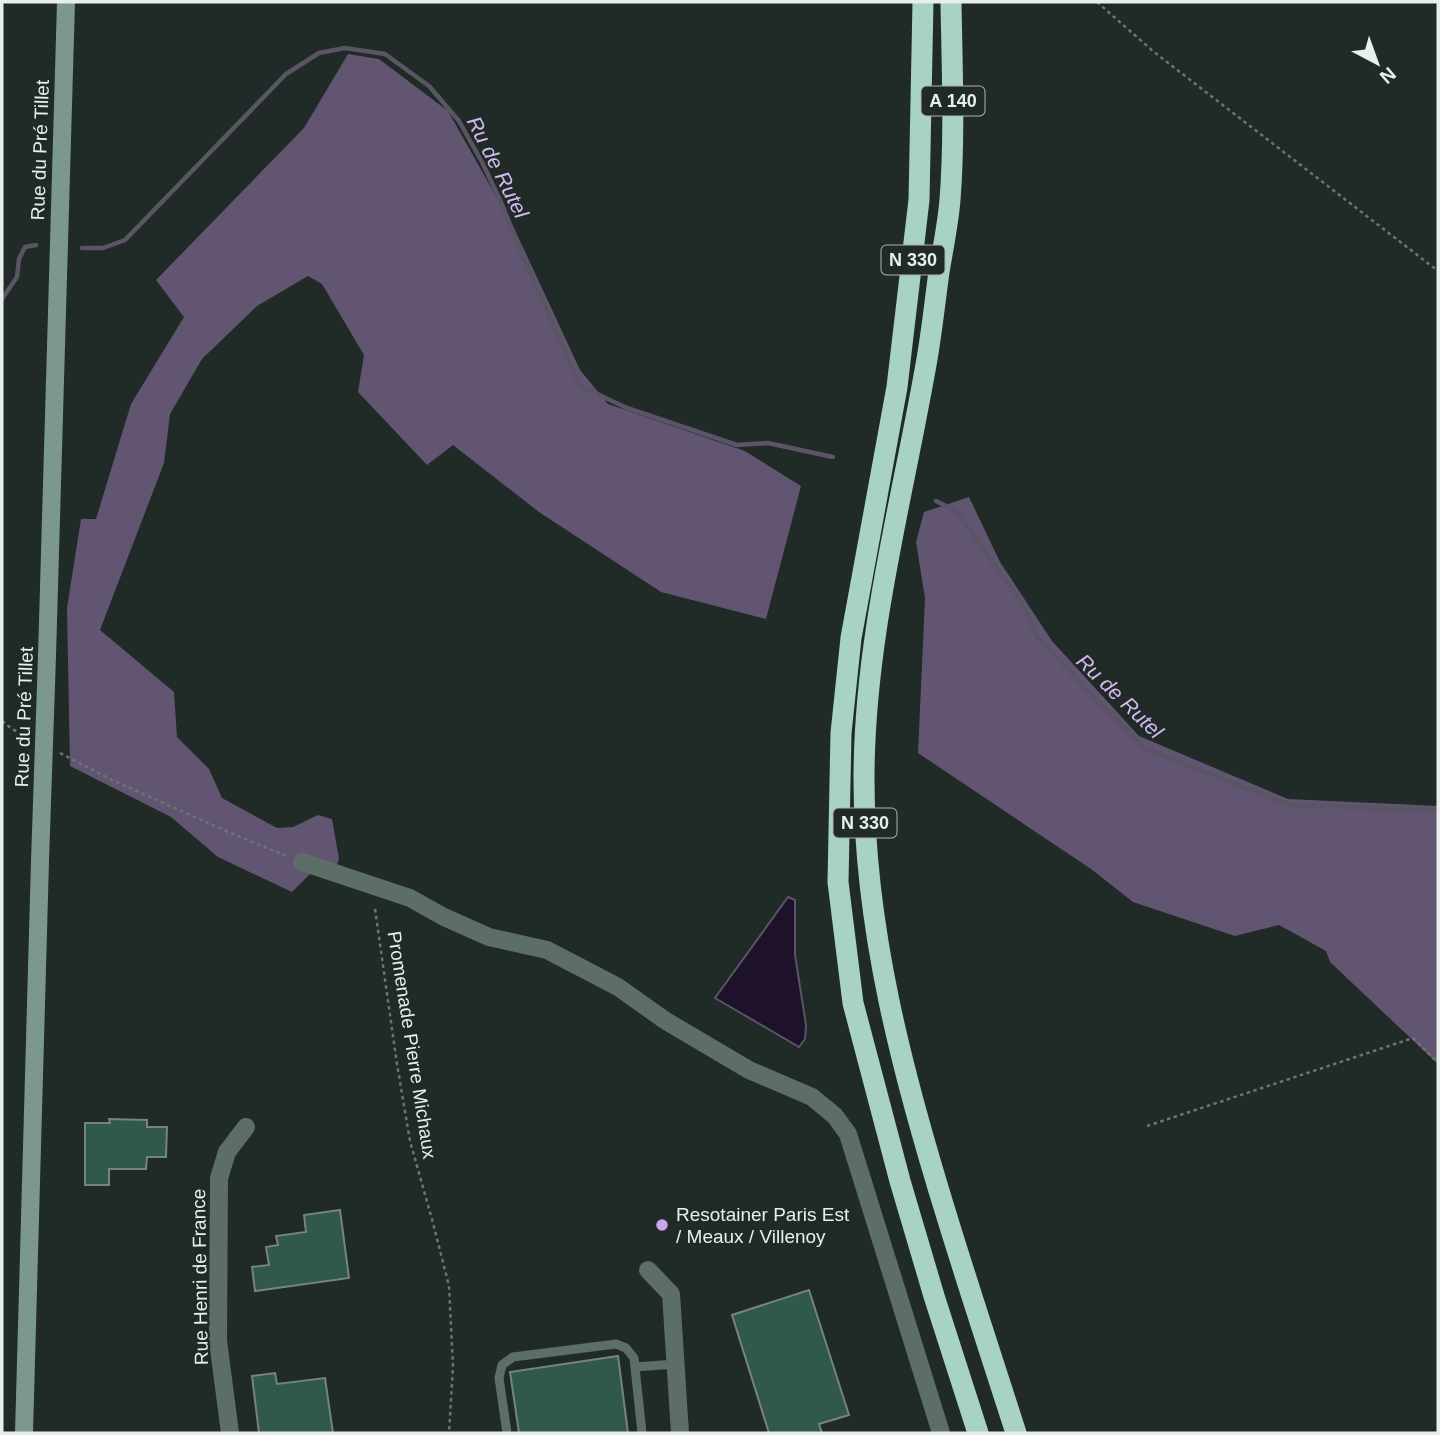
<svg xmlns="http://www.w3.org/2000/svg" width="1440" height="1435" viewBox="0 0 1440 1435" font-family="Helvetica,sans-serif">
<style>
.forest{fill:#625572}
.water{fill:#1e122a;stroke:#5a5464;stroke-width:2}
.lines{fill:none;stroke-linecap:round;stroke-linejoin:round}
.stream{stroke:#5a5464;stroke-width:4.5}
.building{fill:#30584d;stroke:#77837f;stroke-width:2}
.path{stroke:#6c7572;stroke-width:2.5;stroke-dasharray:3.5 3.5;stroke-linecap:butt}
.lane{stroke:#5d6e69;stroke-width:9}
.street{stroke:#5d6e69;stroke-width:18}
.secondary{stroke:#7b978e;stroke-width:18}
.highway{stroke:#a7d2c5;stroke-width:21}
.secondary-bridge{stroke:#7b978e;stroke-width:18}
.poi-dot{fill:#c8a6ef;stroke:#202a27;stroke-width:2.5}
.labels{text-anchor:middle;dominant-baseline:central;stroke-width:5;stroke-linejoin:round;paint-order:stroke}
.shield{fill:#202a27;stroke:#abb3b1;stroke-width:2}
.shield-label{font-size:18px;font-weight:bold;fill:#e7eeec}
.street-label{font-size:19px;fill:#e7eeec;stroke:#202a27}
.poi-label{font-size:19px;fill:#e7eeec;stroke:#202a27;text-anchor:start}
.water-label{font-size:21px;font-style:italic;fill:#d3baf0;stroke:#202a27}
</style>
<rect width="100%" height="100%" fill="#202a27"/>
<path class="forest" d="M348 54 379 59 448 111 514 228 580 370 608 404 745 451 801 486 766 619 661 592 539 512 453 445 427 465 358 392 364 355 322 284 308 276 257 306 202 359 170 414 164 463 100 630 174 692 177 737 209 769 222 798 277 828 293 827 318 815 332 819 339 859 335 871 321 863 292 892 218 857 171 817 70 766 67 608 81 519H96L131 404 184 317 156 280 304 128Z
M969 497 1000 562 1052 641 1139 736 1288 799 1438 806V1064L1330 962 1326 951 1279 925 1235 936 1133 902 1091 869 918 753 925 598 916 542 924 512Z"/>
<path class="water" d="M788 897 795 900V955L806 1025 805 1039 799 1047 715 998Z"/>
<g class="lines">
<path class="stream" d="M82 248H103L125 240 286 74 319 53 345 48 385 54 429 86 459 121 482 162 501 202 521 252 580 386 627 408 737 445 768 443 833 457
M2 299 17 277 19 259 25 247 36 245
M936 501 956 511 1022 603 1038 638 1096 699 1146 749 1290 805 1438 810"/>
</g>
<path class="building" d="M109 1119 147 1120V1127H167L166 1157H147L146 1169H109V1185H85V1123H110Z
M340 1210 349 1278 255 1291 252 1267 269 1265 266 1247 278 1245 276 1236 306 1232 304 1215Z
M809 1290 849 1415 819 1424 822 1433H769L732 1315Z
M618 1356 628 1433H519L510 1372Z
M275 1373 277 1384 325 1378 333 1433H259L252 1376Z"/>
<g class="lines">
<path class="path" d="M1097 2 1154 52 1438 271
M2 721 12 729 29 737
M60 753 110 779 226 831 289 857
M375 909 397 1064 410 1141 433 1223 449 1286 453 1367 449 1433
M1147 1126 1413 1038 1438 1063"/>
<path class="lane" d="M635 1367 676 1364
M507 1433 499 1378 502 1365 513 1357 616 1344 626 1348 634 1358 642 1433"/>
<path class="street" d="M302 862 410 898 444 917 489 937 547 950 618 987 666 1021 749 1070 812 1097 835 1116 848 1134 941 1433
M648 1270 671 1294 680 1433
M230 1433 218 1341 219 1178 227 1152 246 1127"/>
<path class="secondary" d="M47 656 66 2
M24 1433 40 861"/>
<path class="highway" d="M923 2 919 200 897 387 851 638 841 733 838 882 853 1003 900 1181 934 1296 978 1433
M951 2C952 67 955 134 950 200 948 224 943 248 939 272 935 301 932 330 927 359 903 498 864 637 864 779 864 929 903 1075 947 1217 969 1289 993 1361 1016 1433"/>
<path class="secondary-bridge" d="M40 861 47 656"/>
</g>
<circle class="poi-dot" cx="662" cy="1225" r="7"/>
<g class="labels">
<g class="shield">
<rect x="921.5" y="86.5" width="63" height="29" rx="5"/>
<rect x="881.5" y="245.5" width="63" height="29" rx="5"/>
<rect x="833.5" y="808.5" width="63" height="29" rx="5"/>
</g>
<g class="shield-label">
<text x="953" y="101">A 140</text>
<text x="913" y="260">N 330</text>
<text x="865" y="823">N 330</text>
</g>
<g class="street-label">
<text transform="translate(40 150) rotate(-88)">Rue du Pré Tillet</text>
<text transform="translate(24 717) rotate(-88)">Rue du Pré Tillet</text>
<text transform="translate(412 1045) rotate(81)">Promenade Pierre Michaux</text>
<text transform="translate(200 1277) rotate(-91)">Rue Henri de France</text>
</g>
<g class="poi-label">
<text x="676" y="1214">Resotainer Paris Est<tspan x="676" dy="22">/ Meaux / Villenoy</tspan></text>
</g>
<g class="water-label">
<text transform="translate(498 167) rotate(63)">Ru de Rutel</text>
<text transform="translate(1120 696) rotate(44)">Ru de Rutel</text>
</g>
</g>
<rect width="1440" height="1435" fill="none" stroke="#e7eeec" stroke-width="7"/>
<g transform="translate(1377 63) rotate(139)" stroke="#202a27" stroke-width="5" paint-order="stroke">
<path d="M0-5L12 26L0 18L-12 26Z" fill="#e7eeec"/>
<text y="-10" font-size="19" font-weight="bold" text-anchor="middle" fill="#e7eeec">N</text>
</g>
</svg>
